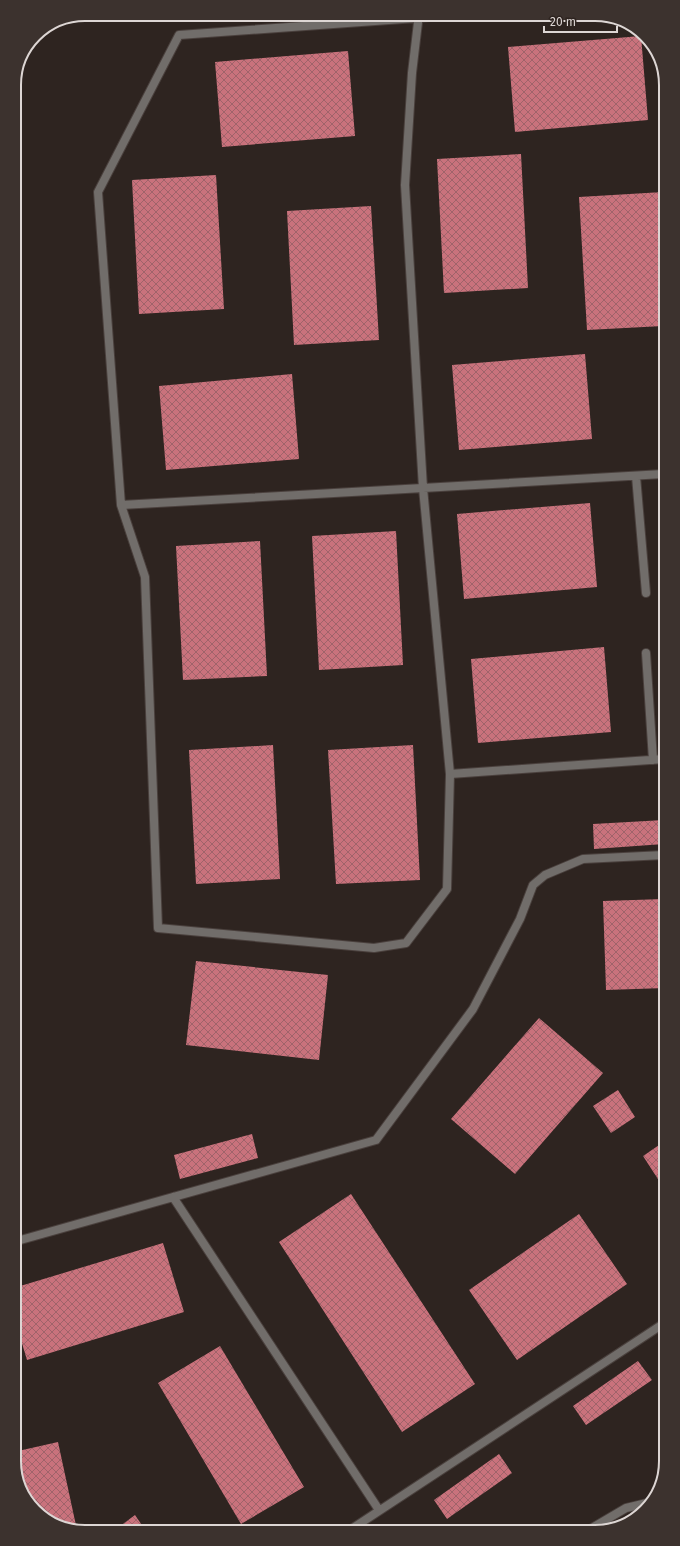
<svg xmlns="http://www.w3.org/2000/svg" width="680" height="1546" viewBox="0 0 680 1546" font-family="'Fira Sans',sans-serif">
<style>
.building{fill:url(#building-cross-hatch)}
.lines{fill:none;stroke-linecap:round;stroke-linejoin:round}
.lane-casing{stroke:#4a403d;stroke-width:10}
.lane{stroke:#716d6a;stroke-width:8}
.rim{fill:none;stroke:#ddd6d4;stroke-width:2}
</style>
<defs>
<pattern id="building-cross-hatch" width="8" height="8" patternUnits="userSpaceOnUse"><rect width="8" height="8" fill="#c9727c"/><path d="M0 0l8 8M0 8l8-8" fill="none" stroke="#a0636a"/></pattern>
</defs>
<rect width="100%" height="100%" fill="#2e2420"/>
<path class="building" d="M641 36 648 120 515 132 508 47Z
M348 51 355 136 222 147 215 62Z
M521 154 528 288 444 293 437 159Z
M216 175 224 309 139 314 132 180Z
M663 192V326L587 330 579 197Z
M371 206 379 340 294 345 287 211Z
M585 354 592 439 459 450 452 365Z
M292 374 299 459 166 470 159 386Z
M590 503 597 587 464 599 457 514Z
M396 531 403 665 319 670 312 536Z
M260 541 267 676 183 680 176 546Z
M604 647 611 732 478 743 471 659Z
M273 745 280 879 196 884 189 750Z
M413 745 420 880 336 884 328 750Z
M664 820V844L594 849 593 824Z
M664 899 665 988 606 990 603 901Z
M196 961 328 975 319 1060 186 1045Z
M539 1018 603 1073 515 1174 451 1119Z
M618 1090 635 1117 611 1133 593 1106Z
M252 1134 258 1158 180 1179 174 1155Z
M665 1141V1190L643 1156Z
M351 1194 475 1384 402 1432 279 1242Z
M579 1214 627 1284 517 1360 469 1290Z
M163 1243 184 1312 27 1360 17 1327V1287Z
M220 1346 304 1487 241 1524 158 1383Z
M638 1361 652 1380 586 1425 573 1406Z
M18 1421 21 1433 18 1434Z
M58 1442 77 1530H76L42 1518 18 1484V1451Z
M499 1454 512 1473 447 1519 434 1500Z
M135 1515 146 1531 112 1532Z"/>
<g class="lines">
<g class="lane-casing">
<path id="lane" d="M419 14 412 73 405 185 423 488 663 474
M472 14 179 35 98 192 121 505 145 577 158 928 374 948 406 943 447 889 450 774 664 759
M636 476 646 593
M121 505 423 488 450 774
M646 653 653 760
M173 1197 379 1510
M17 1241 376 1140 473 1009 520 919 533 885 545 875 583 859 664 855
M592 1528 626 1508 651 1502 655 1494
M350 1530 666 1322"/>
</g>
<use href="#lane" class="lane"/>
</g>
<path d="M0 0H680V1546H0ZM85 21H595A64 64 0 0 1 659 85V1461A64 64 0 0 1 595 1525H85A64 64 0 0 1 21 1461V85A64 64 0 0 1 85 21Z" fill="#3c322e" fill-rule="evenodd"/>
<path class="rim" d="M85 21H595A64 64 0 0 1 659 85V1461A64 64 0 0 1 595 1525H85A64 64 0 0 1 21 1461V85A64 64 0 0 1 85 21Z"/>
<path d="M544 26v6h73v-6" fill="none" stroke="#ddd6d4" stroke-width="2"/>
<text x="550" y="26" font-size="12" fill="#ddd6d4" stroke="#2e2420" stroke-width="3" paint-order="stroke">20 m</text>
</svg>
